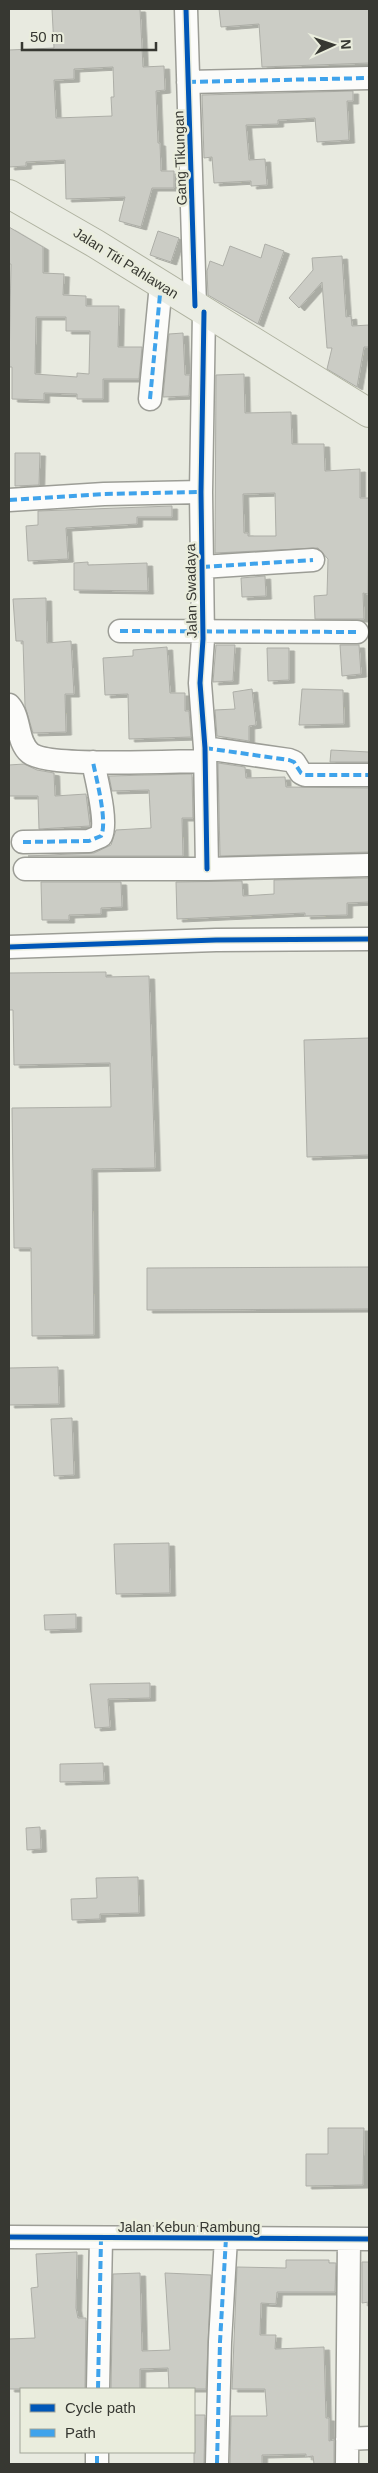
<svg xmlns="http://www.w3.org/2000/svg" width="378" height="2473" viewBox="0 0 378 2473" font-family="Arial,sans-serif">
<style>
.building{fill:#cbccc5;stroke:#adaea7;fill-rule:evenodd;filter:url(#shadow)}
.lines{fill:none;stroke-linecap:round;stroke-linejoin:round}
.minor-casing{stroke:#9c9d96;stroke-width:25}
.major-casing{stroke:#afb2a0;stroke-width:30}
.minor{stroke:#fcfcfa;stroke-width:22}
.major{stroke:#eaece3;stroke-width:28}
.quiet{stroke:#3fa3eb;stroke-width:4;stroke-dasharray:8 4;stroke-linecap:butt}
.cycleway-casing{stroke:#eaeddd;stroke-width:8}
.cycleway{stroke:#0057b8;stroke-width:5}
.labels{text-anchor:middle;dominant-baseline:central;stroke-width:5;stroke-linejoin:round;paint-order:stroke}
.street-label{font-size:14px;fill:#373832;stroke:#eaeddd}
</style>
<defs>
<filter id="shadow"><feDropShadow dx="5.5" dy="3" stdDeviation="0" flood-color="#0004"/></filter>
</defs>
<rect width="100%" height="100%" fill="#e8eae0"/>
<path class="building" d="M52 9H140L143 67 164 66 165 90 156 91 158 143H160L161 171H174V188H152L141 227 119 221 125 197 66 199 65 160 26 162V166L9 167V50L54 48ZM113 67 114 97H111L112 116 56 118 54 80 74 79V69Z
M219 9H369V63L262 67 259 24 221 27Z
M353 91V101H347L349 140 317 142 315 118 278 120V124L246 125 249 160 265 159 267 185 251 186V181L214 183 212 157 204 158 202 95Z
M9 227 43 247V273L64 274 63 295 86 296V306H119L118 347H142L139 379H103V399H77V394L44 393V400L12 399V367H9L11 264H9ZM36 317H66V331H90L89 374 77 373V377L35 374Z
M158 231 179 238 171 262 150 255Z
M265 244 284 251 258 324 208 295 207 271 210 261 223 266 230 246 261 258Z
M342 256 346 317 351 316 352 326 369 325V347H364L357 387 327 369 332 348H327L322 282 299 308 289 298 313 270 312 258Z
M183 333 185 375H190L189 396 163 397 169 334Z
M244 374 245 413 291 412 292 444H324L325 471 360 469V498H369L368 594 363 593 364 619H315L314 596 327 595 328 559 318 548 215 553 216 375ZM275 493 276 536H248V533H244L243 494Z
M15 453H40L39 485 15 486Z
M172 506V517H137V524L66 528 68 559 28 561 26 526 38 525V511Z
M88 562V565L147 563 148 591 74 590V563Z
M265 576 266 596 242 597 241 578Z
M46 598 47 643 71 641 74 694H65L66 732 33 733 25 706 23 641H16L13 599Z
M216 645H235L233 681 213 682Z
M340 645H359L361 674 342 676Z
M167 647 170 693H185V711H189L191 737 129 739 128 694 105 695 103 658 133 656V650Z
M267 648H289V680L268 681Z
M252 689 256 725 249 726V741L217 736 215 710 235 709 233 692Z
M302 689 343 690 344 724 299 725Z
M331 750 369 752V762H330Z
M218 763 245 767 246 778 285 777 286 787 369 788V852L220 856Z
M24 764 37 770 54 773 55 796 86 794 90 826 39 829 38 796H9V765Z
M192 774 193 818H182L183 856H28L94 853 111 845 116 830 151 828 149 790 112 791 109 776Z
M369 878V902L347 903V915L305 916V913L177 919 176 882 242 881 243 896 274 894V880Z
M41 882H121L122 907 101 908V914L69 915V920H42Z
M106 972V977L149 976 155 1168 92 1169 94 1335 32 1336 31 1248H14L12 1108 111 1107 110 1063 14 1065 13 1010H9V973Z
M369 1038V1155L307 1157 304 1040Z
M369 1267V1309L147 1310V1268Z
M58 1367 59 1404 9 1405V1368Z
M72 1418 74 1475 54 1476 51 1419Z
M169 1543 170 1593 116 1594 114 1544Z
M76 1614V1629L45 1630 44 1615Z
M150 1683V1698L108 1699 110 1727 95 1728 90 1684Z
M103 1763 104 1781 60 1782V1764Z
M40 1827 41 1849 27 1850 26 1828Z
M138 1877 139 1913 100 1914V1919L72 1920 71 1899 97 1898 96 1878Z
M328 2128H364L363 2185 306 2186V2154H328Z
M77 2252 76 2308 78 2318H86L85 2389H9V2339L35 2338 31 2288 38 2287 36 2254Z
M286 2260H329V2263H336L335 2292H277L276 2304 261 2303 260 2335H276L275 2349 324 2347 326 2418H329V2441L334 2440V2464H314L313 2456 306 2457V2454L262 2455V2464H230L231 2416H267L265 2389H232L237 2267 286 2268Z
M362 2262H369V2302L362 2303Z
M140 2273 142 2351 170 2350 165 2273 211 2275 206 2389H169L168 2368 140 2369V2389H111L113 2274Z
M194 2415H205L204 2464H194Z"/>
<g class="lines">
<g class="minor-casing">
<path id="minor" d="M186 9 195 306
M188 82 369 78
M204 312 201 492 203 639 200 683 205 748 207 869
M150 399 161 284
M9 500 104 494 201 492
M202 567 313 560
M120 631 357 632
M9 705C21 718 16 741 30 753 48 768 175 761 205 761
M205 748 289 760 294 762 301 773 305 775H369
M23 842 89 841 101 836C108 822 96 778 93 762
M25 869H207L369 865
M9 947 216 940 369 939
M9 2237 369 2239
M98 2389 101 2239
M347 2439 369 2438
M217 2463 220 2342 226 2238
M97 2464V2452
M347 2464 349 2239"/>
</g>
<g class="major-casing">
<path id="major" d="M9 194 96 244 369 413"/>
</g>
<use href="#minor" class="minor"/>
<use href="#major" class="major"/>
<path class="quiet" d="M188 82 369 78
M150 399 161 284
M9 500 104 494 201 492
M202 567 313 560
M120 631 357 632
M205 748 289 760 294 762 301 773 305 775H369
M23 842 89 841 101 836C108 822 96 778 93 762
M98 2389 101 2239
M217 2463 220 2342 226 2238
M97 2464V2452"/>
<g class="cycleway-casing">
<path id="cycleway" d="M186 9 195 306
M204 312 201 492 203 639 200 683 205 748 207 869
M9 947 216 940 369 939
M9 2237 369 2239"/>
</g>
<use href="#cycleway" class="cycleway"/>
</g>
<g class="labels">
<g class="street-label">
<text transform="translate(180 158) rotate(-92)">Gang Tikungan</text>
<text transform="translate(126 263) rotate(32)">Jalan Titi Pahlawan</text>
<text transform="translate(191 591) rotate(-91)">Jalan Swadaya</text>
<text x="189" y="2227">Jalan Kebun Rambung</text>
</g>
</g>
<rect width="378" height="2473" fill="none" stroke="#373832" stroke-width="20"/>
<rect x="20" y="2388" width="175" height="65" fill="#eaeddd" stroke="#a2a599"/>
<rect x="30" y="2404" width="25" height="8" fill="#0057b8" stroke="#a2a599"/>
<text x="65" y="2413" font-size="15" fill="#373832">Cycle path</text>
<rect x="30" y="2429" width="25" height="8" fill="#3fa3eb" stroke="#a2a599"/>
<text x="65" y="2438" font-size="15" fill="#373832">Path</text>
<g transform="translate(333 45) rotate(87)" stroke="#eaeddd" stroke-width="4" paint-order="stroke">
<path d="M0-4L9 19L0 12L-9 19Z" fill="#373832"/>
<text y="-8" font-size="14" font-weight="bold" text-anchor="middle" fill="#373832">N</text>
</g>
<path d="M22 42v8h134v-8" fill="none" stroke="#373832" stroke-width="2.5"/>
<text x="30" y="42" font-size="15" fill="#373832" stroke="#eaeddd" stroke-width="4" paint-order="stroke">50 m</text>
</svg>
